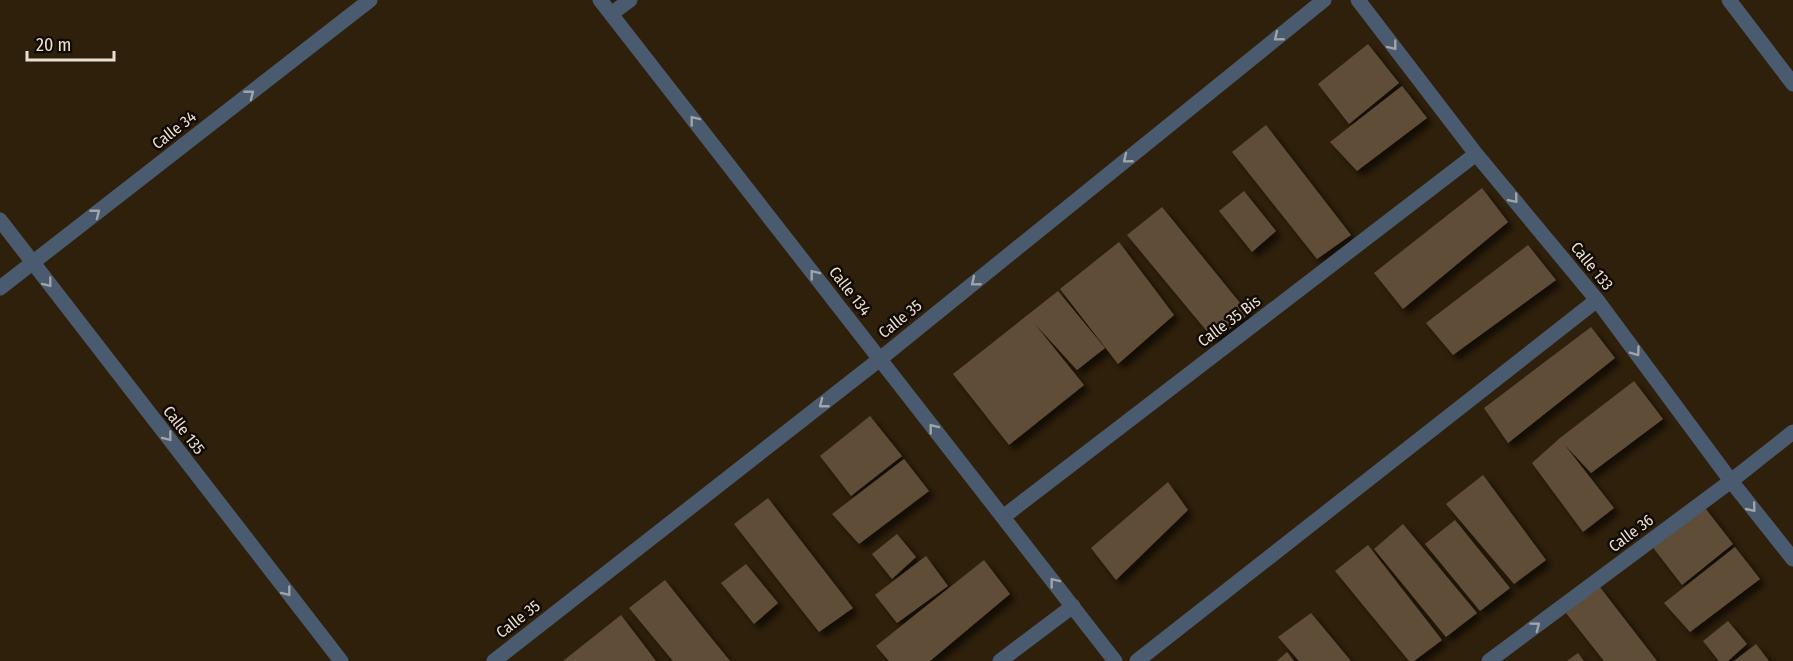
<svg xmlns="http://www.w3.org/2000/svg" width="1793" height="661" viewBox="0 0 1793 661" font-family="'Fira Sans Condensed',sans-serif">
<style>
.building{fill:#5e4e38;filter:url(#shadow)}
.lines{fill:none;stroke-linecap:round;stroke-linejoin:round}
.street{stroke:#4a5b70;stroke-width:15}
.oneway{stroke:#a2a4a6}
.labels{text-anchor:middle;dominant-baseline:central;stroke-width:5;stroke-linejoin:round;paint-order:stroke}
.street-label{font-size:16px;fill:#eae0d3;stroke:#120b04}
</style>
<defs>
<filter id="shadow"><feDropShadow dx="5.5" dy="5.5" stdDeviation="3" flood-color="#0009"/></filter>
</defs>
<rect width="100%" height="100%" fill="#2f200b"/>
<path class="building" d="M1368 44 1399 83 1349 124 1318 84Z
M1402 86 1427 118 1357 171 1330 142Z
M1266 125 1351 235 1317 259 1232 152Z
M1482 188 1508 222 1403 309 1374 273Z
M1244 191 1276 231 1252 252 1219 211Z
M1162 207 1249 314 1215 341 1127 235Z
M1119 242 1174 315 1118 364 1060 289Z
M1528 245 1556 280 1453 355 1426 323Z
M1058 291 1105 348 1077 370 1034 323 1084 385 1009 445 953 374Z
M1591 327 1615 358 1508 443 1484 408Z
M1634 381 1663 419 1591 473 1564 444 1614 508 1583 532 1532 463 1560 438Z
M870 416 902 456 851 496 820 456Z
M904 459 929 491 859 544 832 514Z
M1483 475 1546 560 1514 584 1446 504Z
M1168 482 1188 510 1116 580 1091 548Z
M768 498 853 608 819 632 734 524Z
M1702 504 1733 544 1682 585 1651 545Z
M1455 520 1510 588 1480 611 1425 544Z
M1403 524 1477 613 1446 637 1374 549Z
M897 534 916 557 892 579 872 554Z
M1368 545 1442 640 1414 661H1409L1335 571Z
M1735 547 1760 579 1690 632 1664 603Z
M926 556 948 586 897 623 875 595Z
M984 560 1010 594 930 661H889L876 646Z
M746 564 778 603 754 624 721 583Z
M665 580 704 629 730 661H673L629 608Z
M1599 586 1657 661H1604L1566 613Z
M1311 613 1351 661H1299L1278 637Z
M621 615 656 661H563Z
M1728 621 1747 644 1728 661H1719L1703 641Z
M1756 644 1769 661H1734Z
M1287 652 1294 661H1277Z
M1578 653 1584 661H1567Z"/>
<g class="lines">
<path class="street" d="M600 0 1115 661
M1358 0 1476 154 1597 300 1731 481 1793 559
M1729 0 1793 84
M611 14 630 0
M0 220 341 661
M0 288 370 0
M1003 517 1476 154
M494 661 880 359 1324 0
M1000 661 1073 606
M1137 661 1597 300
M1489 661 1731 481 1793 432"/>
</g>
<defs><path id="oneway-chevron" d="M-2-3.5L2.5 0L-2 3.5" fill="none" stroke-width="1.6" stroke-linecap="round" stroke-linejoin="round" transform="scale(1.5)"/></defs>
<g class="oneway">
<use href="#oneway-chevron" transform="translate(1278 37) rotate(141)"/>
<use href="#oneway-chevron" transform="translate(1393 46) rotate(52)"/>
<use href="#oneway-chevron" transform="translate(250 94) rotate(-38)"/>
<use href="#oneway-chevron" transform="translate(694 120) rotate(-128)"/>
<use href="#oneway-chevron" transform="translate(1127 159) rotate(141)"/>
<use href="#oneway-chevron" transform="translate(1514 199) rotate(50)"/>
<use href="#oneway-chevron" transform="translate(96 213) rotate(-38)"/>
<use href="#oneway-chevron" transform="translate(814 274) rotate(-128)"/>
<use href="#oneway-chevron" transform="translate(975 282) rotate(141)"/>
<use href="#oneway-chevron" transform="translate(48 283) rotate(52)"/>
<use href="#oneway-chevron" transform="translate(1636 352) rotate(54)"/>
<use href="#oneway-chevron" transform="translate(823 404) rotate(142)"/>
<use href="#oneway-chevron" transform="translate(933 428) rotate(-128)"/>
<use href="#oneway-chevron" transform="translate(168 437) rotate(52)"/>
<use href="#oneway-chevron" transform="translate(1752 508) rotate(51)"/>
<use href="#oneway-chevron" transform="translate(1054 582) rotate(-128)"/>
<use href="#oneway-chevron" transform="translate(287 592) rotate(52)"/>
<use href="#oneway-chevron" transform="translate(1536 626) rotate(-37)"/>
</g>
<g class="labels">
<g class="street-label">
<text transform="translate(174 130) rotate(-38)">Calle 34</text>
<text transform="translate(1592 266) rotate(51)">Calle 133</text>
<text transform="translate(850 291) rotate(52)">Calle 134</text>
<text transform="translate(900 319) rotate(-39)">Calle 35</text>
<text transform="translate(1229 321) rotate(-37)">Calle 35 Bis</text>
<text transform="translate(184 430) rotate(52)">Calle 135</text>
<text transform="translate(1631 533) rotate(-37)">Calle 36</text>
<text transform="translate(518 619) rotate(-38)">Calle 35</text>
</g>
</g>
<path d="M27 51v9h87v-9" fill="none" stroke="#eae0d3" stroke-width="3"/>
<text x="36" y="51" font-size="18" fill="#eae0d3" stroke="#120b04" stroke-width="4.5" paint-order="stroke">20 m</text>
</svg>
